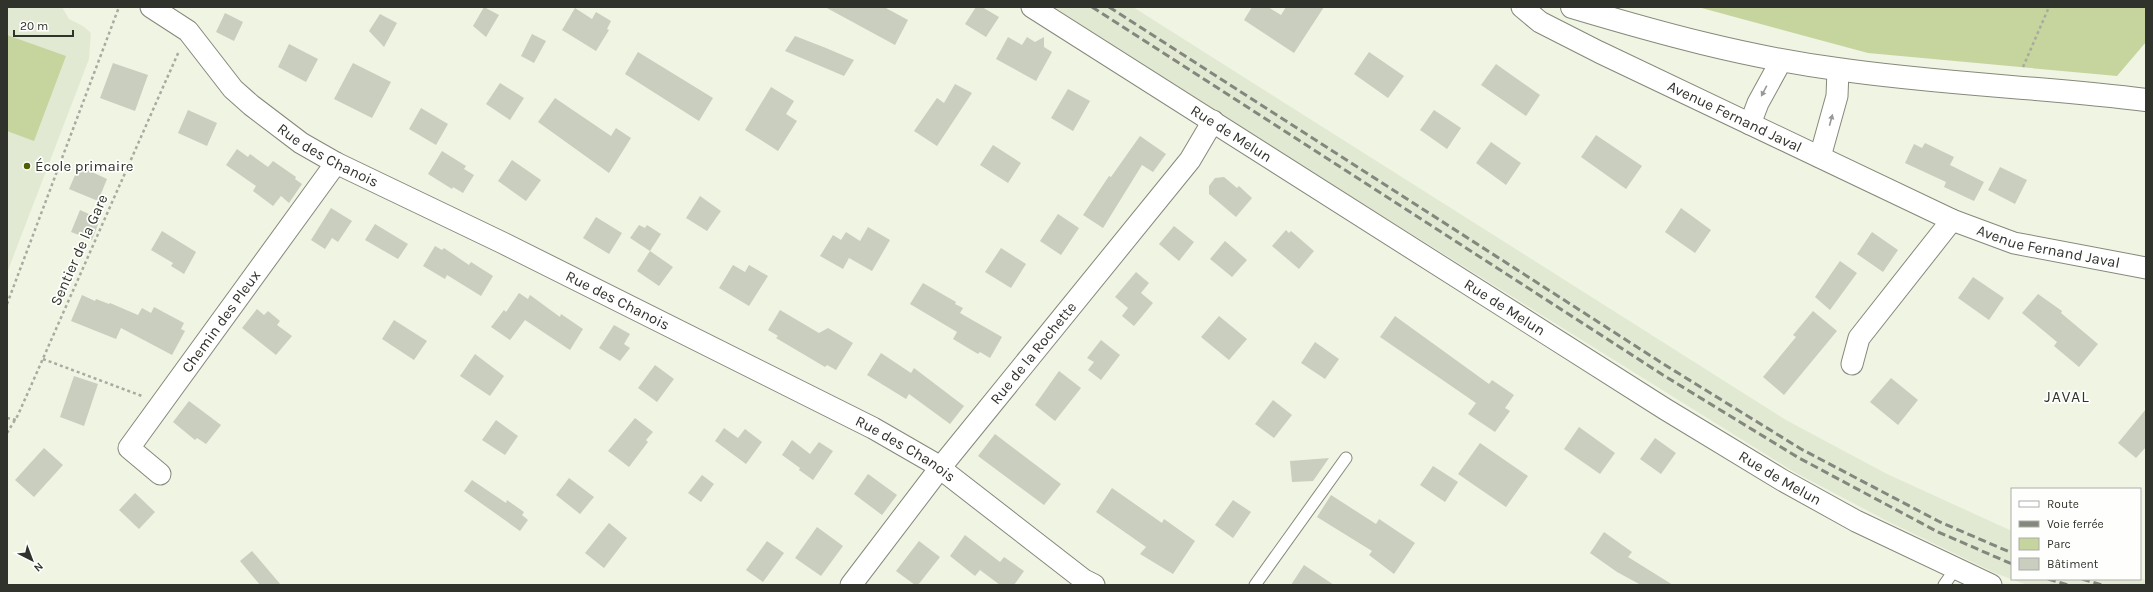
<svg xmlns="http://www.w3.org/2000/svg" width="2153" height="592" viewBox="0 0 2153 592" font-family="Karla,sans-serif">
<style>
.built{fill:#e2e9d2}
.green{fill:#c6d49e}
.building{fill:#c9cebe}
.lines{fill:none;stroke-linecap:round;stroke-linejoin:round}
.service-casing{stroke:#85897a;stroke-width:13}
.minor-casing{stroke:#85897a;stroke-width:23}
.secondary-casing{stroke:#85897a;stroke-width:24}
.path{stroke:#a8ab9f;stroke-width:2.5;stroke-dasharray:3 3;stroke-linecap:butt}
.service{stroke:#fff;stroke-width:11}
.minor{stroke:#fff;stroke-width:21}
.secondary{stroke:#fff;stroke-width:22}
.rail{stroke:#84877d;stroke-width:3;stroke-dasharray:8 4;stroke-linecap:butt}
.oneway{fill:#989896}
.poi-dot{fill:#4f5e00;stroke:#fefffc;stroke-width:1.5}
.labels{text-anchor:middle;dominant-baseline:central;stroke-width:3.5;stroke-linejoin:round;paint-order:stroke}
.street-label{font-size:15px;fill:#30322c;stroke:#fefffc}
.poi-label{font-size:15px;fill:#30322c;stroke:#fefffc;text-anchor:start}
.neighbourhood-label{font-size:16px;letter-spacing:1px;fill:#30322c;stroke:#fefffc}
</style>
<rect width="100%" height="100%" fill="#eff4e3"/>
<path class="built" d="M7 7H62L69 19 83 26 91 33 89 59 7 273Z
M1047 7H1133L1786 420 1887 474 2012 531V579L2140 578 2146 580V585H2027L1995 573 1887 521 1794 472Z"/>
<path class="green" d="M1698 7H2146V42L2117 76 1868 53Z
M7 35 66 56 34 141 7 131Z"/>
<path class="building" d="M484 7 499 15 486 37 473 26Z
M825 7H884L908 20 895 45Z
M976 7H982L999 17 986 37 965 24Z
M1252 7H1268L1281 15 1286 7H1324L1294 53 1244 20Z
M575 8 592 19 596 12 611 21 607 29 609 30 596 51 562 30Z
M225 13 243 22 234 41 216 32Z
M380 14 397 23 384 47 369 31Z
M532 34 546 41 534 63 521 56Z
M795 36 826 48 854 60 844 76 785 51Z
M1008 37 1022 45 1027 37 1035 42 1044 37V47L1052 52 1036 81 996 59Z
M289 44 318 59 306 82 278 67Z
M638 52 713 98 699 121 625 74Z
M1369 52 1404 76 1388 98 1354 74Z
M113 63 148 75 135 111 100 98Z
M353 63 391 82 372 118 334 99Z
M1496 64 1540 95 1526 116 1481 85Z
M500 83 524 98 510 120 486 104Z
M955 84 972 93 937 146 914 131 937 98 944 103Z
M771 87 794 101 786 114 797 121 778 151 745 130Z
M1068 89 1090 101 1073 131 1051 118Z
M555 98 611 136 616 128 631 138 609 173 538 122Z
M421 108 448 124 436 145 409 129Z
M188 110 217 123 207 146 178 133Z
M1434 110 1461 128 1447 149 1420 130Z
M1596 135 1642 166 1626 189 1581 157Z
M1140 136 1166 154 1153 172 1142 165 1103 228 1083 215 1109 176 1111 177Z
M1491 142 1521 163 1506 185 1476 163Z
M1925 143 1954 157 1950 165 1984 182 1974 201 1944 187 1946 182 1905 163 1914 144 1922 148Z
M993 145 1021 163 1008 183 980 165Z
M237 149 248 157 250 154 268 167 273 161 296 177 295 179 302 184 289 203 281 196 273 206 253 191 256 186 226 165Z
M442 151 466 166 464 169 474 175 463 193 453 187 452 189 428 174Z
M512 160 541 180 526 201 498 181Z
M79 166 107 179 98 201 69 189Z
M2000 167 2027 180 2015 204 1988 190Z
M1224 177 1237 188 1239 186 1252 198 1236 217 1209 194V186L1215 178Z
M700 196 721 211 707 231 686 218Z
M331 208 352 221 338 242 332 238 325 249 311 240Z
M1681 208 1711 230 1695 253 1665 232Z
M80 210 100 219 92 240 71 232Z
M1058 214 1079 228 1061 255 1040 241Z
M596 217 622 233 609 254 583 238Z
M375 224 408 244 398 259 365 240Z
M639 225 645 228 647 225 661 234 650 251 630 238Z
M1174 226 1194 242 1179 261 1159 244Z
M868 227 890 240 872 271 849 258 843 269 820 256 833 235 841 240 846 232 860 241Z
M1286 230 1289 233 1291 231 1314 251 1299 269 1272 246Z
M162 231 196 252 184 274 171 266 173 263 151 250Z
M1872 232 1898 250 1883 272 1857 254Z
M1225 241 1247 260 1232 277 1210 259Z
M435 246 442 250 444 248 469 265 471 262 493 276 481 296 447 275 445 279 423 266Z
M1001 248 1026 264 1011 288 985 272Z
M650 251 673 267 659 286 637 271Z
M1840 261 1857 273 1830 310 1815 297Z
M733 265 745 272 749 265 768 276 749 306 719 288Z
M1136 272 1149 283 1141 293 1153 303 1134 326 1122 316 1128 308 1115 297Z
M1973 277 2004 298 1989 320 1958 298Z
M923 283 956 302 955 304 963 308 960 313 1002 337 990 358 980 352 978 354 953 339 957 332 910 304Z
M519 293 528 299 530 295 560 317 561 314 583 329 570 350 525 320 510 340 491 327 504 310 506 312Z
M2038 294 2062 311 2061 313 2098 344 2079 367 2054 346 2057 342 2022 313Z
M82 295 95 301 96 299 109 304 110 303 138 315 142 308 151 313 154 307 184 323 181 329 185 331 172 355 121 328 116 339 71 321Z
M257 309 264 315 268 311 280 321 277 325 292 336 276 355 242 328Z
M780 310 819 333 828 328 853 343 836 370 827 365 825 367 776 338 778 336 768 330Z
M1813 311 1837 331 1784 395 1763 377 1796 337 1793 335Z
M1219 316 1247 339 1229 360 1201 337Z
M1395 316 1489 384 1492 380 1514 395 1505 408 1510 411 1495 432 1468 414 1476 403 1380 337Z
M394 320 427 341 414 360 382 339Z
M614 325 630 334 624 344 630 348 620 361 599 348Z
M1101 340 1120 355 1101 380 1088 370 1094 362 1087 358Z
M1315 342 1339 359 1325 379 1301 363Z
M881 353 911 373 914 368 964 406 950 424 909 394 906 399 867 375Z
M475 354 504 376 490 396 460 376Z
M655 365 674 379 657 402 638 388Z
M1059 371 1081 388 1055 421 1035 405Z
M74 376 98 384 84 426 60 417Z
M1891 378 1918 400 1898 425 1870 402Z
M1273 400 1292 415 1274 438 1255 424Z
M189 401 221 425 206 444 197 438 195 440 173 422Z
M2146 409V447L2136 458 2118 443Z
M635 418 653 432 646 440 648 442 629 467 608 451Z
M496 420 518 436 505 455 482 440Z
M1579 427 1615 453 1600 474 1564 449Z
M724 428 738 438 745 429 762 442 746 464 715 441Z
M995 434 1061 484 1044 505 978 456Z
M1655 438 1676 453 1661 474 1640 459Z
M792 440 810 454 819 442 833 451 813 480 799 470 800 468 782 455Z
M1480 443 1528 476 1506 507 1458 474Z
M44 448 63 465 34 497 15 480Z
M1329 458 1313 481 1292 482 1290 461Z
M1433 466 1458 482 1445 502 1420 485Z
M868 474 897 495 882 515 854 494Z
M702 475 714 484 701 502 688 493Z
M569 478 594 497 580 514 556 495Z
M472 480 506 503 507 500 524 512 522 515 528 520 520 531 464 491Z
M1112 488 1162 523 1164 519 1195 541 1173 574 1140 554 1146 547 1096 512Z
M135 493 155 512 139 529 119 510Z
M1331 495 1376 524 1379 519 1415 543 1394 574 1369 555 1372 551 1317 517Z
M1233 500 1251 512 1233 538 1215 525Z
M609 523 627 538 604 568 585 553Z
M817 527 843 546 821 576 795 558Z
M1604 532 1632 552 1628 557 1673 585H1641L1617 572 1590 553Z
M965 535 1000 562 1004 557 1024 571 1014 585H1000L980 570 975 576 950 556Z
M767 541 784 553 763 582 746 570Z
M919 541 940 557 918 585H915L896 571Z
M252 551 281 585H260L240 561Z
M1304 565 1334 585H1291Z"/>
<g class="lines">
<g class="service-casing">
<path id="service" d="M1255 585 1346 458
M1944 585 1956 568"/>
</g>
<g class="minor-casing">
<g id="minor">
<path id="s1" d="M151 7 188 31 233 89 251 105 301 143 336 163 503 243 873 428 932 462 1084 580 1094 585"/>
<path id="s2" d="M1032 7 1665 409 1782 480 1856 521 1991 585"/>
<path id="s3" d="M1522 7 1540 22 1599 52 1952 220 2014 243 2146 268"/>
<path d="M1750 124 1758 103 1781 61"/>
<path d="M1820 157 1837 96 1838 70"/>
<path d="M1852 364 1859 338 1952 220"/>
<path id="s4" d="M160 474 129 448 336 163"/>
<path id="s5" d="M851 585 940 468 1190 160 1213 121"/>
</g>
</g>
<g class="secondary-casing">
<path id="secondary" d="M1572 7C1659 33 1746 57 1837 69 1939 84 2043 87 2146 100"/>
</g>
<path class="path" d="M2023 67 2049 7
M7 304 119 7
M43 359 142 396
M7 418 16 420
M7 433 18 415 179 51"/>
<use href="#service" class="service"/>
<use href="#minor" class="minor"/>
<use href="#secondary" class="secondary"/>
<path class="rail" d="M1092 7 1663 375 1799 458 1938 532 2012 564
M1109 7 1665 365 1801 449 1940 522 2012 553
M2048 579 2068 585
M2082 579 2102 585"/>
</g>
<defs><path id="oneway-solid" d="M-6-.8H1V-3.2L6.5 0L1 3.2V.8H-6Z"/></defs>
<g class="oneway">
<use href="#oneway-solid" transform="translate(1764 91) rotate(118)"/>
<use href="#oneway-solid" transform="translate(1831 120) rotate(-75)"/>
</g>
<circle class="poi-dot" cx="27" cy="166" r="4"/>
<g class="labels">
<g class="street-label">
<text stroke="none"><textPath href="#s3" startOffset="240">Avenue Fernand Javal</textPath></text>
<text stroke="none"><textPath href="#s2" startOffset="236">Rue de Melun</textPath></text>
<text stroke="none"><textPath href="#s1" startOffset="234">Rue des Chanois</textPath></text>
<text stroke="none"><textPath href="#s3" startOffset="581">Avenue Fernand Javal</textPath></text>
<text transform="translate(79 250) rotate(-66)">Sentier de la Gare</text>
<text stroke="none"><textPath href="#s1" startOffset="558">Rue des Chanois</textPath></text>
<text stroke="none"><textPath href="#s2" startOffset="560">Rue de Melun</textPath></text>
<text stroke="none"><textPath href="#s4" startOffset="197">Chemin des Pleux</textPath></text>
<text stroke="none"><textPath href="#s5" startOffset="295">Rue de la Rochette</textPath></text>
<text stroke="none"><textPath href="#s1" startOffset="882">Rue des Chanois</textPath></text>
<text stroke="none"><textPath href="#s2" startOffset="884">Rue de Melun</textPath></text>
</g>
<g class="poi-label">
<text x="35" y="166">École primaire</text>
</g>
<g class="neighbourhood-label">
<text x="2067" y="396">JAVAL</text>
</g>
</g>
<rect width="2153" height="592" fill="none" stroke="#30322c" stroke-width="16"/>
<rect x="2011" y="488" width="130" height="92" fill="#fefffc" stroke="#acada9"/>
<rect x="2019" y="501" width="20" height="6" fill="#ffffff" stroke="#acada9"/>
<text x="2047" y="508" font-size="12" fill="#30322c">Route</text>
<rect x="2019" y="521" width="20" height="6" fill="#84877d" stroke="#acada9"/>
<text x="2047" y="528" font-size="12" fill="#30322c">Voie ferrée</text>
<rect x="2019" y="538" width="20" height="12" fill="#c6d49e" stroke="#acada9"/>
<text x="2047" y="548" font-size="12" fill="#30322c">Parc</text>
<rect x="2019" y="558" width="20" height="12" fill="#c9cebe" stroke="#acada9"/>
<text x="2047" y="568" font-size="12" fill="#30322c">Bâtiment</text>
<g transform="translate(32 560) rotate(138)" stroke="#fefffc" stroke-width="3" paint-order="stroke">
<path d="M0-3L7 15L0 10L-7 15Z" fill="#30322c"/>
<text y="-6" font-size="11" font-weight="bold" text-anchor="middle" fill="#30322c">N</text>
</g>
<path d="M14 30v6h59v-6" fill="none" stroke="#30322c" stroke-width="2"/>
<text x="20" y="30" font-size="12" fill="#30322c" stroke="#fefffc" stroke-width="3" paint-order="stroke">20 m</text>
</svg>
